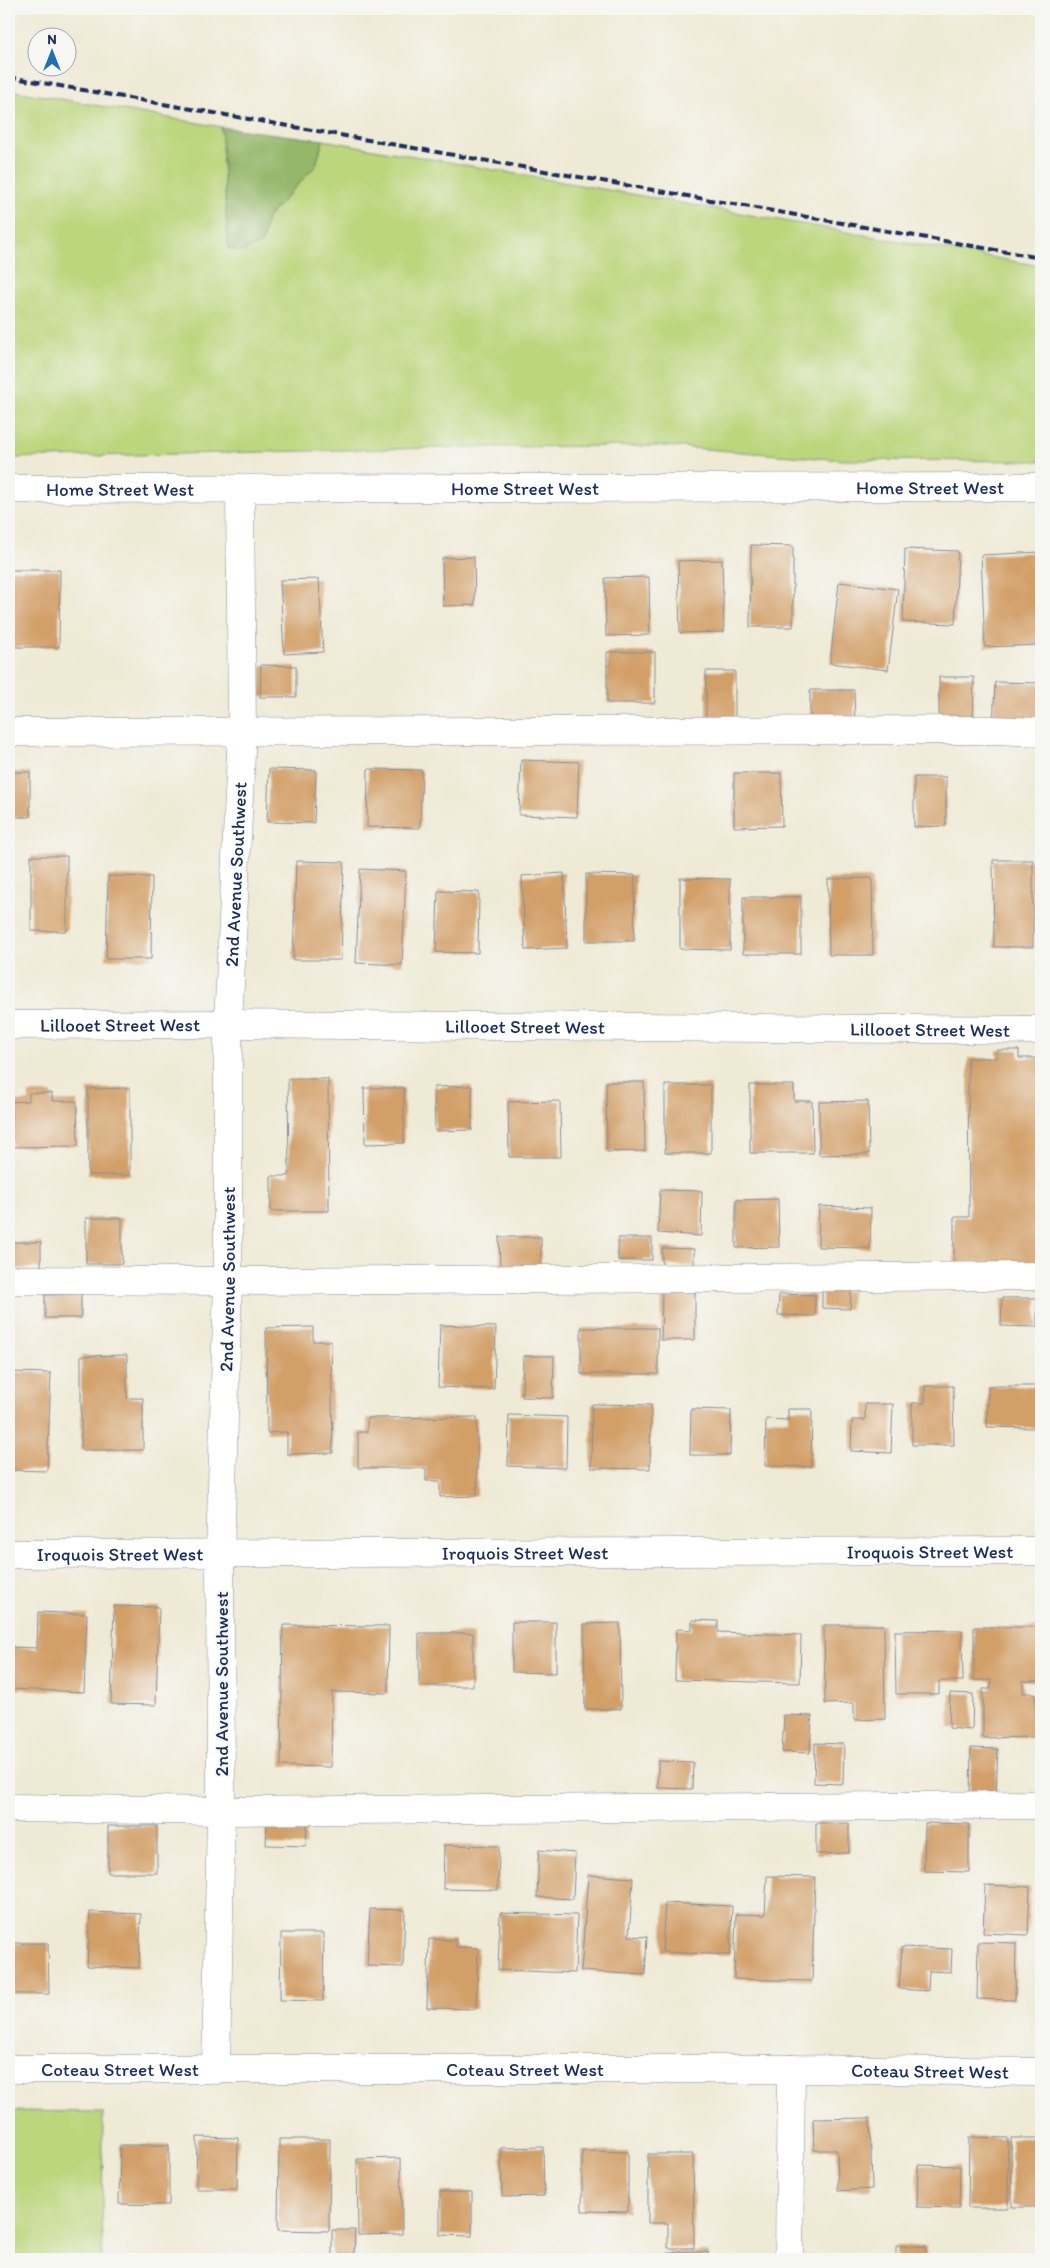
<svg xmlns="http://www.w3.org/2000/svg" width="1050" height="2268" viewBox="0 0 1050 2268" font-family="Itim,sans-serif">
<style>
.green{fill:#bbd67b;stroke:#6b826c}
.forest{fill:#94b76b;stroke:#587364}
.building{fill:#d29f67}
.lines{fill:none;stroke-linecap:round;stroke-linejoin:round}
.minor-casing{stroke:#858c9a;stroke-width:29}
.minor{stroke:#fff;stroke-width:28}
.rail{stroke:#1b2f5e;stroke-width:4;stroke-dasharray:8 4;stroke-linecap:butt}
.labels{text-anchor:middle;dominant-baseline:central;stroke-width:4;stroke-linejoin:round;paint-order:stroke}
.street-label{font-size:19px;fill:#1b2f5e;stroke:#f6f6f2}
</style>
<rect width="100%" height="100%" fill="#f6f6f2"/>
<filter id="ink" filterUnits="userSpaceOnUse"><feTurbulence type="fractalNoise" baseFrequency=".02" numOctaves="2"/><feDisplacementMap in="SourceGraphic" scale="10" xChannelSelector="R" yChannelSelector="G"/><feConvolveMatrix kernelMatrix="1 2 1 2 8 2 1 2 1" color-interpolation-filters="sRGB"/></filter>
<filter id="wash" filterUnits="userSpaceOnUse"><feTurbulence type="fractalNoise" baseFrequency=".0096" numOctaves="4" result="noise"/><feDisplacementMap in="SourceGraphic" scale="20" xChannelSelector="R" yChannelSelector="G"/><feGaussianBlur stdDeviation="1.12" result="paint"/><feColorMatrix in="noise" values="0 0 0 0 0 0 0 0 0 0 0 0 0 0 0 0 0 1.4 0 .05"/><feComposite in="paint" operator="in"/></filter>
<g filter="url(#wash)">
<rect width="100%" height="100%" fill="#efead5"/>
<path class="green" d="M9 90 221 127 228 248 262 243 267 218 316 165 323 140 1041 266V461L843 460 666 446 478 447 9 458Z
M9 2111 103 2112 102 2259H9Z"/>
<path class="forest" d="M221 127 323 140 316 165 267 218 262 243 240 252 228 248Z"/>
<g id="blocks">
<path class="building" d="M751 545 793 546V627H750Z
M905 549 958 551 955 624 903 622Z
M1041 552V645L985 647 981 555Z
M474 557 475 605 443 606 442 558Z
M722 560 724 632 680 633 678 561Z
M9 570H60L59 647H9Z
M649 577 650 635 606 636 605 578Z
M319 579 323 652 284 654 280 580Z
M839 582 898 589 888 670 830 663Z
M607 652H655V703H607Z
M261 665 296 666V697H260Z
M706 671H735V718L706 717Z
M939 677H974L973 720H939Z
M995 682 1041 683V732L993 730Z
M810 690H854L855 723H810Z
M521 760 579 762 577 817 519 815Z
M269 769 316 770 314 823 267 822Z
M368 769 422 770 420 828 367 827Z
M9 772H30V817H9Z
M734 773H781L782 826 734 827Z
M914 777H946V826L914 827Z
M31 856H67V931H31Z
M993 860H1033V947H994Z
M296 861 344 862 341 960H293Z
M360 869 406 871 402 965 356 963Z
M564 873 567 948 525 950 522 876Z
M586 874 635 875 634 941H586Z
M108 876 152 877 151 959H106Z
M680 878 730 879V950L680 949Z
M872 878 873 955H829L828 879Z
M438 891 479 892 478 953 436 952Z
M743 897H801V954H743Z
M997 1050H1019V1058H1041V1264H954V1217H969L968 1058H997Z
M288 1079H328L329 1211H271V1176H289Z
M606 1082H644L645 1151 607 1152Z
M665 1085H711V1153H665Z
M750 1085H794V1101H812L813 1153H750Z
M472 1086V1130L435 1131 434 1087Z
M130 1088V1175H88V1089Z
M364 1088H404V1143L365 1144Z
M29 1093H52V1101H77L78 1146 12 1147 11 1102 29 1101Z
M560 1101 561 1157H509L508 1102Z
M868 1101 869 1154 819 1155V1102Z
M660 1190 702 1191 701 1236 658 1233Z
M778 1199 779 1247 736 1248V1200Z
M819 1206 871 1208 870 1248 818 1247Z
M86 1218H122V1264H86Z
M499 1237H541V1266H500Z
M618 1238H652V1260H618Z
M9 1242H41V1268L9 1269Z
M662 1248 694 1249V1266L662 1265Z
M822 1290 851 1291 850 1309 822 1308Z
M662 1291H695V1340H661Z
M81 1294V1318H45V1295Z
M779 1294 815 1295V1316L778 1315Z
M1002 1298H1037V1327L1001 1326Z
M440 1325 496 1327 494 1389 438 1387Z
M313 1327V1341H331L333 1453 287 1454V1432L267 1433 266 1328Z
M581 1328H658V1374H581Z
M127 1355V1398H143V1450H81V1356Z
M523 1356H554L553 1398 522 1397Z
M9 1372 51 1373 47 1471 9 1470Z
M925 1386H953L954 1445H912V1403H925Z
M988 1386H1037L1036 1428 987 1427Z
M592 1404 651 1405 650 1469 591 1468Z
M865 1404H893L891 1453 851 1451 852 1420H865Z
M691 1409 731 1410 730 1455H690Z
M788 1409H812L811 1467 765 1466 766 1419 788 1420Z
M509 1415 567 1417 566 1468 508 1466Z
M477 1417V1496L440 1497V1481H426V1468H358V1432H367V1418Z
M114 1606 159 1607 156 1705 111 1704Z
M38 1612 87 1614 84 1692 9 1689V1647L37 1648Z
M692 1620 718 1621V1632L801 1635 800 1683 675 1680 676 1629 692 1630Z
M512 1622H556V1673L512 1672Z
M620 1623 621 1709H585L584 1624Z
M283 1625 389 1626 388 1693 332 1692 331 1767 281 1766Z
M824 1625H884L885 1719 854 1720V1703L825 1704Z
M974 1627H1041V1681H1023V1693H1035L1036 1737 983 1738V1689H991V1680H974Z
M962 1630 963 1681H939V1694H896L895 1631Z
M419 1633H473V1686H419Z
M950 1693 973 1694 972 1730 949 1728Z
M784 1715 812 1716 810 1753 782 1752Z
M815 1743 844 1744 843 1784 814 1783Z
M971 1748 998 1749 996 1793 970 1792Z
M658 1761 693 1762 692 1789 658 1788Z
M267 1822 307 1823 306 1846 266 1845Z
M816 1823H849V1853L816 1854Z
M925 1823 969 1824V1872L924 1871Z
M108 1826H157V1873H108Z
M444 1845 499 1846 498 1890 443 1889Z
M539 1850 575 1853 573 1899 537 1897Z
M588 1875 633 1878 629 1936 647 1937 645 1975 581 1971Z
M767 1876 815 1877 812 1981 734 1979 736 1914 765 1915Z
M985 1885 1030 1887 1028 1935 983 1933Z
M665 1903 732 1906 730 1955 662 1952Z
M370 1909 405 1910 403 1967 367 1966Z
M90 1912 141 1914 139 1968 87 1966Z
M500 1913 577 1915 575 1973 498 1970Z
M281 1933H324L323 2001 280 2000Z
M429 1939 456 1940V1947L478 1948 476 2009 427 2008Z
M978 1942 1016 1943 1015 2000 977 1999Z
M12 1943H48L49 1994H13Z
M902 1947 952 1949 951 1972 929 1971 928 1991 899 1989Z
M870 2118 872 2189 838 2191 837 2150H814L813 2119Z
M197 2137 238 2138 237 2189H196Z
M969 2137 1008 2138V2208H968Z
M1011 2138H1041V2207H1012Z
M279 2139H330L329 2231 278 2230Z
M120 2145H169V2205L119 2204Z
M543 2147 544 2196 502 2197 501 2148Z
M582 2151 628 2152V2212L582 2211Z
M648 2154H693L694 2248H668V2223H648Z
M401 2158 402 2234 358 2235 357 2159Z
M918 2165 960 2166 959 2208 917 2207Z
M440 2192H472V2236L440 2235Z
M332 2230H355L354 2259H332Z
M896 2246H926V2259H896Z
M668 2252H708V2259H668Z"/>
</g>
</g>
<g filter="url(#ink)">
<use href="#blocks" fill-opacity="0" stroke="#858c9a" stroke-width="1"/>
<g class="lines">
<g class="minor-casing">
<g id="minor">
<path id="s1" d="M9 489 1041 487"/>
<path d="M9 732 993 730 1041 732"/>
<path id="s2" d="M9 1025 228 1024 1041 1030"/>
<path d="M9 1280 228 1281 1041 1276"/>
<path id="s3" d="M9 1554 1041 1551"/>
<path d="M9 1808 221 1811 1041 1805"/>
<path id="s4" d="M9 2069H791L1041 2072"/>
<path id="s5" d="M216 2070 221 1811 220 1555 228 1281V1024L242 732 240 488"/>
<path d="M789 2259 791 2069"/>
</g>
</g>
<use href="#minor" class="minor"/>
<path class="rail" d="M9 77 1041 258"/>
</g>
</g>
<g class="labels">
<g class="street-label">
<text stroke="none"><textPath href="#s1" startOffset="921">Home Street West</textPath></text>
<text stroke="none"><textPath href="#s1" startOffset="516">Home Street West</textPath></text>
<text stroke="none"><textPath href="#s1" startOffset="111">Home Street West</textPath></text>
<text stroke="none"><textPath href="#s5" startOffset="1196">2nd Avenue Southwest</textPath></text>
<text stroke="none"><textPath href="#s2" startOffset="111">Lillooet Street West</textPath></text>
<text stroke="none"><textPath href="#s2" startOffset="516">Lillooet Street West</textPath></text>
<text stroke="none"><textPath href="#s2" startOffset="921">Lillooet Street West</textPath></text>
<text stroke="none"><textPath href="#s5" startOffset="791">2nd Avenue Southwest</textPath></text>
<text stroke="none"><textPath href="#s3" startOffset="921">Iroquois Street West</textPath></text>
<text stroke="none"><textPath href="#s3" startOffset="516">Iroquois Street West</textPath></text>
<text stroke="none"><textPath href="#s3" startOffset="111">Iroquois Street West</textPath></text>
<text transform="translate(221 1684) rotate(-90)">2nd Avenue Southwest</text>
<text stroke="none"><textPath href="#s4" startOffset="111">Coteau Street West</textPath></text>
<text stroke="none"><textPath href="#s4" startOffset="516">Coteau Street West</textPath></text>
<text stroke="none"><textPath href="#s4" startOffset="921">Coteau Street West</textPath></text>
</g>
</g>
<rect width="1050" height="2268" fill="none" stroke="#f6f6f2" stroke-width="30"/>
<g transform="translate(52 52)"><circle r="24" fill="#f6f6f2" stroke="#9ea6b7"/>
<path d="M0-4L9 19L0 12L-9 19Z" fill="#1f6fb2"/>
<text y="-8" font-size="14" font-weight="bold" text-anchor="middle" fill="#1b2f5e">N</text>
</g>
</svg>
